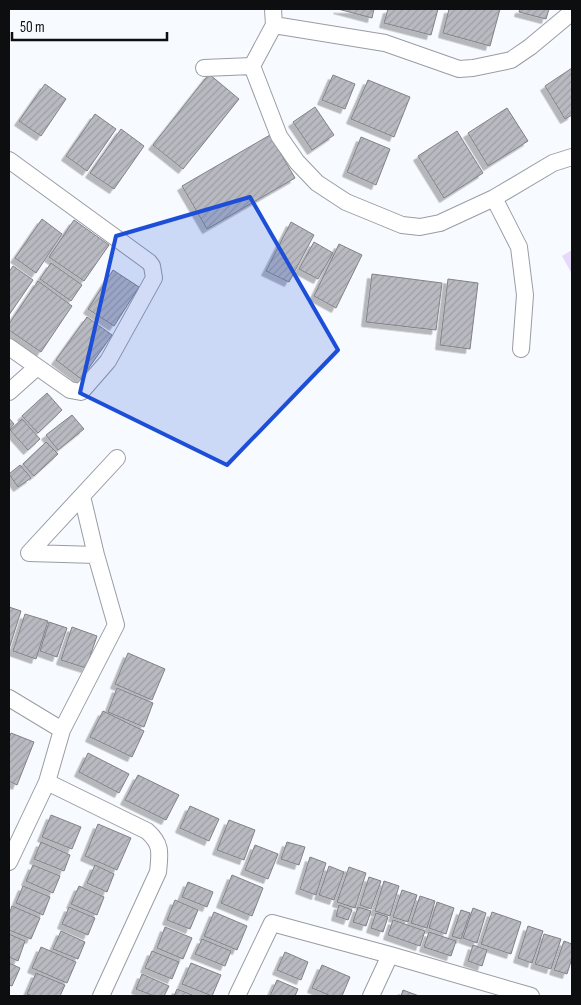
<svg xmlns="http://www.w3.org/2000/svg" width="581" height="1005" viewBox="0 0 581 1005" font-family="'Sofia Sans Condensed',sans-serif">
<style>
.pitch{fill:#e7d9fa}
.building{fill:url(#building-hatch);stroke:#818289;filter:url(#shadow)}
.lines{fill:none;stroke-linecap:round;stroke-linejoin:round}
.minor-casing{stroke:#999da3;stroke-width:18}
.minor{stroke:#fff;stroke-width:16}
.marked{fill:#1d4ed8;fill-opacity:0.2;stroke:#1d4ed8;stroke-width:4;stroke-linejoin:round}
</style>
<defs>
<pattern id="building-hatch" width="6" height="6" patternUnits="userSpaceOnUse" patternTransform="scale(1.25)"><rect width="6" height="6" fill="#b9bac1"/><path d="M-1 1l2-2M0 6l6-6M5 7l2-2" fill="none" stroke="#9e9fa5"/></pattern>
<filter id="shadow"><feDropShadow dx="-4.5" dy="4.5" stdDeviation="0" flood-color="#0004"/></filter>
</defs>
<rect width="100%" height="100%" fill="#f7fafe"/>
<path class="pitch" d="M572 250V274L562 256Z"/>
<path class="building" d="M338 9H374L372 18Z
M388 9H438L431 35 384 23Z
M449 9H500L490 46 443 33Z
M520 9H549L546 19 519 12Z
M572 68V115L565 119 545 86Z
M209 74 239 99 183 169 153 145Z
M333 75 355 84 345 109 322 100Z
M368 80 410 97 394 137 351 119Z
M45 84 66 99 41 136 19 121Z
M315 107 334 135 312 150 293 122Z
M507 108 528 141 488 166 468 133Z
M95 114 116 129 87 171 66 156Z
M121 129 144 146 114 189 90 173Z
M457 131 483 173 444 198 418 156Z
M270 135 295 178 207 229 182 186Z
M361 137 390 149 376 185 347 172Z
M42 219 62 234 36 273 15 258Z
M74 220 109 245 84 281 49 257Z
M291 222 314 235 289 282 266 271Z
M314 242 333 253 318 279 299 269Z
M339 244 362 255 336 308 314 296Z
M51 263 82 285 71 301 40 279Z
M13 266 33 280 9 315V272Z
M113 270 139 287 114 326 88 309Z
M372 274 442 283 436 330 366 322Z
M448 279 478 283 470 349 440 345Z
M38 281 72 306 41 352 9 330V324Z
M87 317 112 335 81 379 56 360Z
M47 393 62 410 38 433 22 416Z
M72 415 84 429 58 450 46 435Z
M9 418 14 424 9 430Z
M22 419 40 439 28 450 10 430Z
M46 442 58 454 34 476 23 464Z
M20 465 31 478 18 487 9 474Z
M9 607 21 611 9 649Z
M25 614 48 621 36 659 13 651Z
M49 622 67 628 57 657 40 651Z
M72 627 97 636 86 668 61 660Z
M128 653 165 669 152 700 115 684Z
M117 688 153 703 144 727 108 712Z
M103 711 144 731 132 757 90 737Z
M11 733 34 742 17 785 9 781V738Z
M88 753 129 774 119 793 79 772Z
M138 775 179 795 166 820 125 800Z
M190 806 219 819 209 841 180 828Z
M51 815 81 827 72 849 42 837Z
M229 820 255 830 244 860 217 850Z
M98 824 131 838 117 870 85 856Z
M41 842 70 855 64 871 34 859Z
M287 842 305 847 299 865 281 859Z
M255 845 278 854 268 879 245 870Z
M310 857 326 863 316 895 300 889Z
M33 865 60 876 53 893 26 881Z
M95 865 114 874 107 892 87 883Z
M329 866 344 872 334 900 319 895Z
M349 867 366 873 355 908 337 902Z
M232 875 263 888 252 916 221 903Z
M369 877 381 881 371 909 360 905Z
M384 881 399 886 390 916 375 911Z
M188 882 213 892 207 907 182 897Z
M23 886 50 897 43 915 16 903Z
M79 886 104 897 97 915 71 904Z
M402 890 417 895 408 922 393 917Z
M420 896 435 901 427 928 411 923Z
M175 900 198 910 190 929 167 920Z
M437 902 454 908 446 934 429 928Z
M339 905 352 910 348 920 336 916Z
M12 906 40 918 31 939 9 930V914Z
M69 907 95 918 88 935 62 924Z
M358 907 371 911 366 926 353 922Z
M473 908 486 913 477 943 463 938Z
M461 910 470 913 461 939 452 936Z
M214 912 247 926 237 950 204 936Z
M492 912 521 922 511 954 481 944Z
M376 913 388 917 383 932 371 928Z
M393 920 425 931 420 946 388 935Z
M528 926 543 931 532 963 518 958Z
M165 927 192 938 183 959 157 948Z
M61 931 85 942 78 959 53 949Z
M429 932 456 941 451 956 424 947Z
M9 934 25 941 18 961 9 957Z
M544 934 561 939 551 969 535 964Z
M202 939 231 951 225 966 195 954Z
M564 941 572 944V958L567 974 554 970Z
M473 945 487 950 482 966 468 961Z
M41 947 76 962 67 983 32 968Z
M152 951 179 962 172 979 145 968Z
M285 952 308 962 301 980 277 970Z
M9 963 20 968 12 986 9 985Z
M191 963 221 975 212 996 182 984Z
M322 965 350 977 342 996H331L312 988Z
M36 973 65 985 60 996H33L27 994Z
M142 974 169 986 164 996H154L136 989Z
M277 980 298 989 295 996H270Z
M177 989 195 996H174Z
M403 990 419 996H401Z"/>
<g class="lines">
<g class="minor-casing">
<path id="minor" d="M273 9 274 25 252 66 279 136 297 162 317 183 346 202 402 225 420 227 440 223 494 198 553 163 572 157
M274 25 385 43 459 69 473 68 511 60 530 47 572 12
M204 68 252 66
M9 160 149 262 152 266 154 278 108 361 81 392 70 390 9 347
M494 198 519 247 525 295 521 349
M9 392 37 367
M82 496 96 555 29 553 117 458
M9 698 62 730 47 782
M62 730 116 625 96 555
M9 862 47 782 147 831C162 844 160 853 158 872L101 996
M390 955 531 996
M237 996 272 923 390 955 371 996"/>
</g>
<use href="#minor" class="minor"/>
</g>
<path class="marked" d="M250 197 338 350 227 465 80 393 116 236Z"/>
<rect width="581" height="1005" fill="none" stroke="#0c0e10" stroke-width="20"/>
<path d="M12 32v8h155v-8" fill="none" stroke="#0c0e10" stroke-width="2.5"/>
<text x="20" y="32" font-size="15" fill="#0c0e10" stroke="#f7fafe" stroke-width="4" paint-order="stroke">50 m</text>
</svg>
